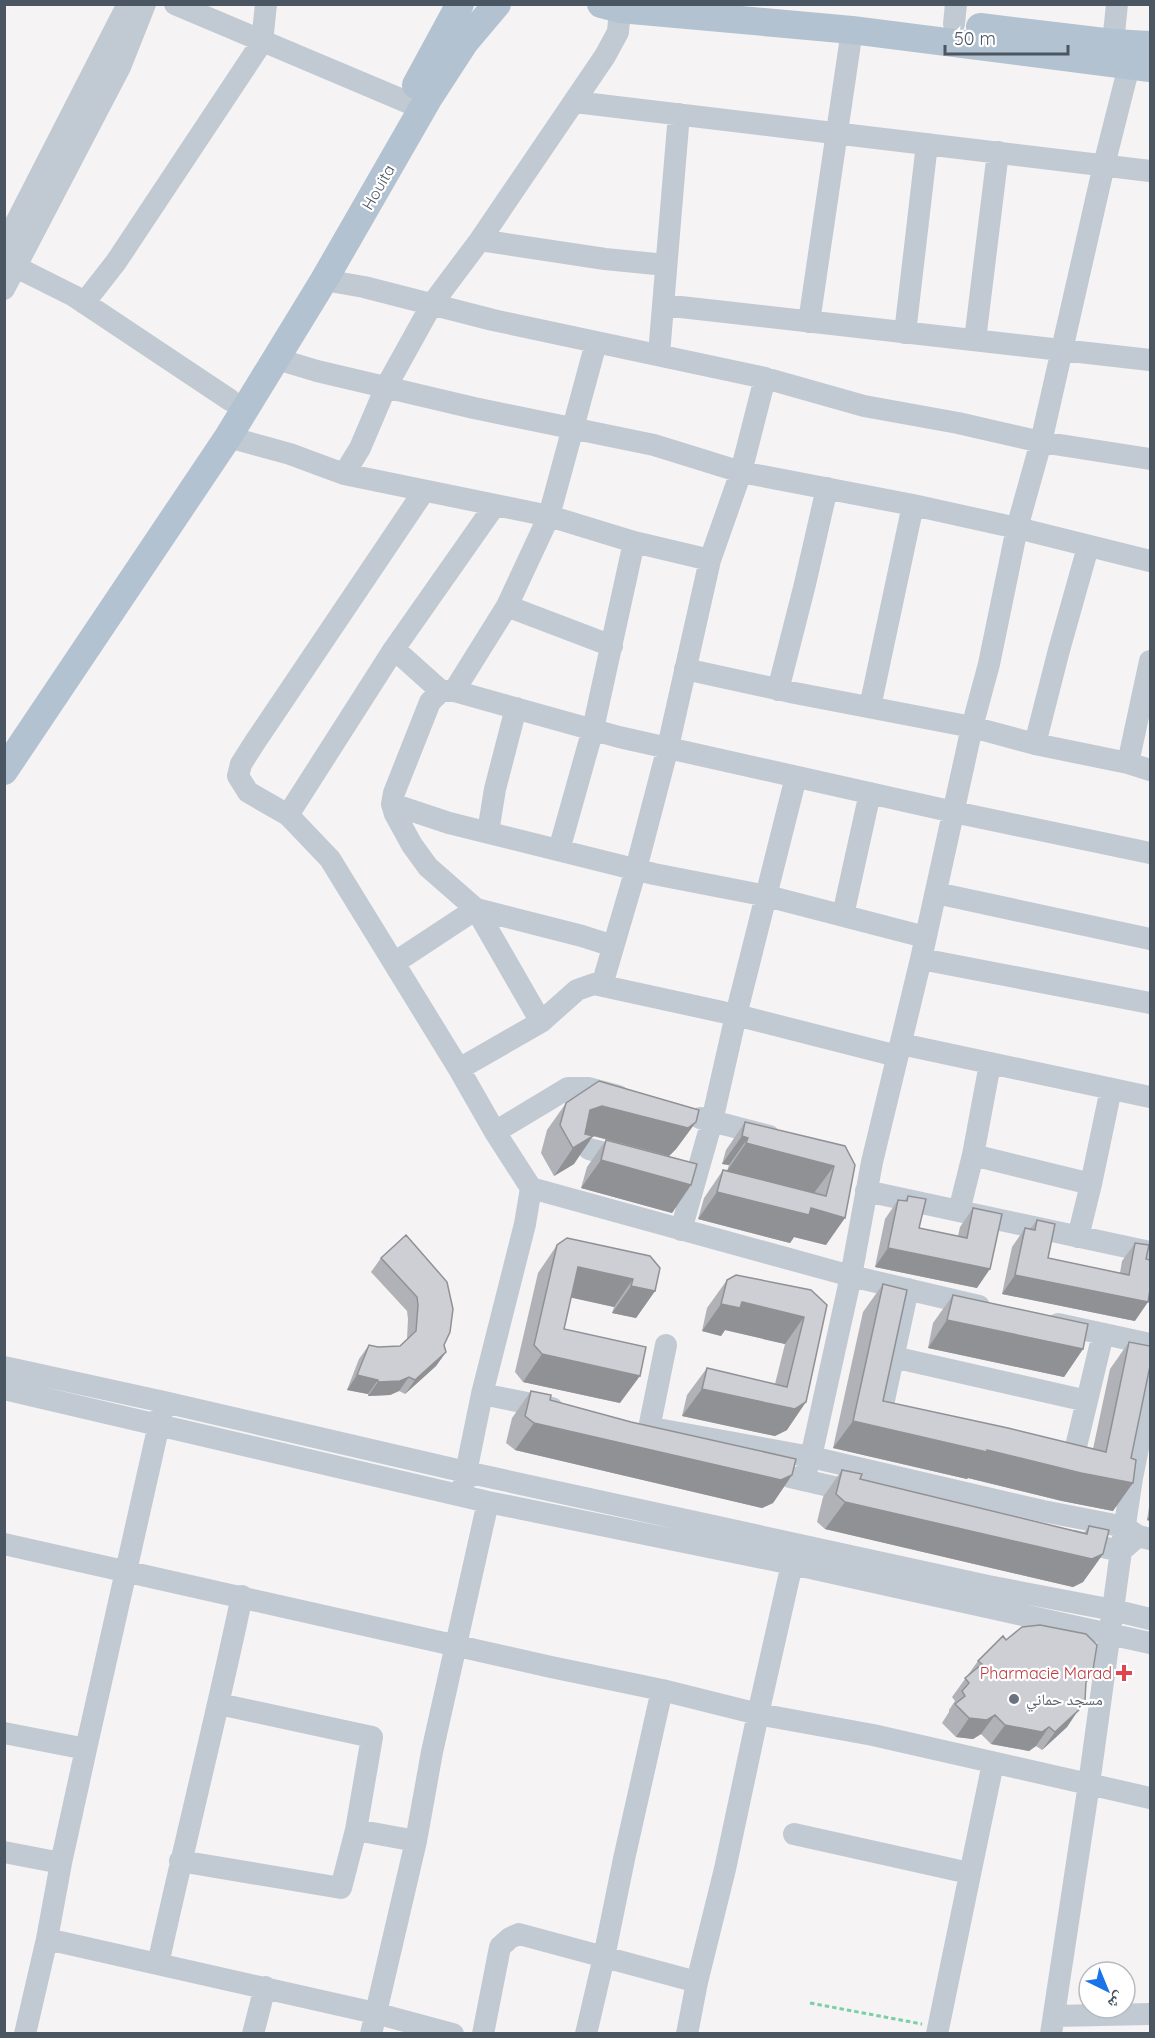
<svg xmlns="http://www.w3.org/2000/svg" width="1155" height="2038" viewBox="0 0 1155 2038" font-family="Quicksand,'Noto Naskh Arabic',sans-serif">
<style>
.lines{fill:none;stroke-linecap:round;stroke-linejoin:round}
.path{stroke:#7ad0a6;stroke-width:3;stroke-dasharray:4.5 3;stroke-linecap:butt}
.minor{stroke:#c1cad2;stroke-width:22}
.major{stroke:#b3c2d1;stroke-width:28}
.wall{fill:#b0b2b7}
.shaded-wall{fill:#909195}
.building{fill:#cdcfd5;stroke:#909195;stroke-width:1.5}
.health-dot{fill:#e0444e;stroke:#fff;stroke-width:2}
.worship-dot{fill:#6b7280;stroke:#fff;stroke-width:2}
.labels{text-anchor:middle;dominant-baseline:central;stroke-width:4.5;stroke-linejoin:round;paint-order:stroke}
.street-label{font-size:16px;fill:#4a5661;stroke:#fff}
.health-label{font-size:16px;fill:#be3a42;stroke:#fff;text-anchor:end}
.worship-label{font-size:16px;fill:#5b616d;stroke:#fff;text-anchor:start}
</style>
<rect width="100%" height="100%" fill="#f5f3f3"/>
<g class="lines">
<path class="path" d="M810 2003 922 2024"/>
<path class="minor" d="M175 4 407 102
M954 24 956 4
M1113 43 1117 4
M575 102 1150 171
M480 240 605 259 666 265
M4 246 128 4
M4 261 74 296 230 400
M324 280 364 287 493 320 765 378 864 406 958 423 1041 442 1150 459
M4 289 120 67 145 4
M84 303 116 262 262 42 266 4
M663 305 1150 360
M809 322 852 30
M905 333 927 144
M975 340 998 152
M659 354 679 114
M277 359 317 371 474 408 654 445 741 472 913 505 1017 528 1150 561
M228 437 290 454 344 474 549 516 634 542 710 560
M344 474 360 448 386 387 432 304 480 240 605 56 618 32 620 9
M424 491 255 742 241 764 238 776 248 792 288 815 330 859 459 1069 541 1022 577 990 594 984 736 1015 897 1056
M507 606 612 646
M394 649 441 691
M685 669 795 693 972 727 1035 744 1128 763 1150 770
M778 690 805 584 827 488
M454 691 507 606 549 516 596 343
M870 707 913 505
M1035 744 1059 650 1088 547
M1128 763 1150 661
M392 804 395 814 412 845 428 867 476 909 541 1022
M288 815 394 649 495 505
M488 832 495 789 516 708
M559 850 593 729 634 542
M936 893 1150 939
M843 915 870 793
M925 937 767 896 654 874 449 823 392 804 394 793 430 702 441 691H454L619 737 954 812 1150 853
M921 959 1150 1003
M394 963 476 909 582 936 613 946
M602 985 636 869 668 747 710 560 741 472 765 378
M901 1044 1150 1097
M459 1069 495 1132 531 1188 525 1224 482 1394 463 1487
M700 1118 769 1136
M495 1132 568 1088H588L618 1096
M589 1149 628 1159
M973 1155 1091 1184
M531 1188 851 1276 979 1306
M866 1191 1150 1252
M959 1211 973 1155 990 1064
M681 1230 712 1121 736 1015 796 777
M1078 1237 1091 1184 1111 1089
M1058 1324 1150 1344
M893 1357 1087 1401
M4 1367 164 1402 466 1472 988 1586 1113 1610 1150 1619
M4 1389 488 1502 792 1564 1150 1643
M482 1394 552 1408
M898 1418 881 1414 908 1289
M663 1430 811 1457 1043 1511 1125 1527 1138 1536 1150 1539
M646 1443 666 1345
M1059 1456 1073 1459 1103 1334
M790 1477 860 1493
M803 1480 811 1457 851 1276 872 1162 921 959 972 727 989 664 1017 528 1041 442 1104 165 1129 66 1131 49
M1074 1541 1121 1551 1138 1536
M4 1544 551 1667 662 1690 758 1714 873 1735 1150 1798
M4 1733 86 1749
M356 1830 416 1841
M794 1834 969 1873
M4 1852 61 1863
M180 1861 341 1888 356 1830 372 1737 219 1704
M47 1939 375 2013 453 2034
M158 1964C185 1841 216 1719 242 1596
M1054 2016 1150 2014
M25 2034 47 1939 61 1863 86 1749 162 1411
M253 2034 265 1987
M371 2034 416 1841 432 1752 488 1502
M483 2034 500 1947 510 1938 519 1934 697 1982
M586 2034 604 1957 624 1859 662 1690
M687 2034 697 1982 725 1869 758 1714 792 1564
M937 2034 993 1763
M1051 2034 1089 1784 1121 1551 1132 1478 1150 1387"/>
<path class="major" d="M601 4 620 9 852 30 1150 68
M980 27 1113 43 1150 45
M416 85 460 4
M4 771 228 437 324 280 428 99 465 42 497 4"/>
</g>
<path class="wall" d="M566 1103 696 1122 676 1149 669 1156 585 1134 574 1164 554 1176 541 1153 547 1130Z
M745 1122 845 1146 826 1245 794 1237 790 1243 698 1219 704 1198 723 1170 814 1193 727 1171 729 1165 722 1164 726 1150Z
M606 1140 691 1185 672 1213 581 1188 587 1167Z
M908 1196 919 1228 958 1236 960 1227 973 1208 977 1288 875 1267 885 1219 898 1200 904 1201Z
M1037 1220 1048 1258 1120 1273 1122 1261 1135 1243V1321L1002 1294 1012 1247 1025 1228 1030 1229Z
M406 1235 446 1352 436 1366 405 1394 399 1391 390 1395 368 1396V1394L347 1390 359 1359 369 1345 378 1347 400 1346 407 1339 408 1319 407 1311 371 1272 381 1258Z
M557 1245 650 1256 655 1291 636 1318 612 1313 614 1307 571 1297 564 1329 620 1403 523 1382 515 1372 538 1273Z
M727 1280 811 1290 787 1430 775 1436 682 1416 687 1395 707 1368 775 1384 785 1344 725 1330 721 1336 702 1331 707 1308Z
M883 1284V1401L1093 1449 1110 1369 1129 1342 1113 1511 1062 1501 968 1478 967 1479 833 1448 863 1312Z
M953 1295 1083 1349 1064 1377 928 1348 933 1323Z
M531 1391 550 1400 792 1475 773 1503 762 1508 515 1450 506 1443 512 1418Z
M842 1470 860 1479 1084 1533 1089 1526 1103 1554 1083 1582 1073 1587 825 1529 817 1522 823 1497Z
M1150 1501V1521L1147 1520Z
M1006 1640 1086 1685 1085 1700 1067 1727 1042 1750 1036 1746 1029 1751 991 1744 981 1734 973 1739 956 1737 942 1723 949 1712V1710L955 1701 952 1697 978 1661Z"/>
<path class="shaded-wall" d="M602 1106 696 1122 676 1149 669 1156 583 1133 590 1110Z
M593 1136 574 1164 554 1176 573 1148Z
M742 1136 748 1138 729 1165 722 1164Z
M746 1143 834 1166 814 1193 727 1171Z
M601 1160 691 1185 672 1213 581 1188Z
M717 1192 811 1208 845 1218 826 1245 794 1237 790 1243 698 1219Z
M888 1248 990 1269 977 1288 875 1267Z
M578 1267 633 1279 614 1307 559 1295Z
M1015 1275 1148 1302 1135 1321 1002 1294Z
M631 1286 655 1291 636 1318 612 1313Z
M742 1302 804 1317 785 1344 725 1330 721 1336 702 1331 721 1304Z
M947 1320 1083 1349 1064 1377 928 1348Z
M446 1352 436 1366 405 1394 415 1380Z
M542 1354 640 1376 620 1403 523 1382Z
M357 1375 378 1380 368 1394 347 1390Z
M409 1377 399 1391 390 1395 368 1396 378 1382Z
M702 1389 806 1402 787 1430 775 1436 682 1416Z
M853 1421 987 1450 1133 1483 1113 1511 1062 1501 968 1478 967 1479 833 1448Z
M534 1423 792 1475 773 1503 762 1508 515 1450Z
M845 1502 1103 1554 1083 1582 1073 1587 825 1529Z
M1150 1514V1521L1147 1520Z
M1085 1700 1067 1727 1042 1750 1055 1732Z
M995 1715 981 1734 973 1739 956 1737 969 1718Z
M1005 1725 1049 1727 1036 1746 1029 1751 991 1744Z"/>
<path class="building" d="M599 1081 699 1110 696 1122 688 1128 602 1106 590 1110 585 1134 593 1136 573 1148 560 1125 566 1103Z
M745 1122 845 1146 855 1165 845 1218 811 1208 809 1215 717 1192 723 1170 826 1196 834 1166 746 1143 748 1138 742 1136Z
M606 1140 697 1164 691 1185 601 1160Z
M908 1196 926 1199 919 1228 967 1238 973 1208 1002 1214 990 1269 888 1248 898 1200 907 1201Z
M1037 1220 1055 1224 1048 1258 1129 1275 1135 1243 1149 1245 1146 1259 1150 1260V1290L1148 1302 1015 1275 1025 1228 1035 1230Z
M406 1235 447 1282 453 1309 450 1332 444 1345 446 1352 415 1380 409 1377 400 1381 378 1382V1380L357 1375 369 1345 378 1347 400 1346 416 1331 418 1305 417 1297 381 1258Z
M567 1238 650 1256 660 1268 655 1291 631 1286 633 1279 578 1267 564 1329 646 1347 640 1376 542 1354 534 1345 557 1245Z
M736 1275 811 1290 827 1305 806 1402 795 1409 702 1389 707 1368 787 1387 804 1317 742 1302 740 1308 721 1304 727 1280Z
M883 1284 907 1290 883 1401 1008 1428 1106 1452 1129 1342 1150 1346V1366L1131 1458 1136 1460 1133 1483 1081 1473 987 1450V1452L853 1421Z
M953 1295 1088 1324 1083 1349 947 1320Z
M531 1391 551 1395 550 1400 631 1422 796 1459 792 1475 781 1480 534 1423 525 1416Z
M842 1470 862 1474 860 1479 1087 1534 1089 1526 1109 1530 1103 1554 1092 1559 845 1502 836 1494Z
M1040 1625 1086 1634 1097 1645 1092 1676 1086 1682 1085 1700 1080 1706 1081 1708 1055 1732 1049 1727 1042 1732 1005 1725 995 1715 987 1720 969 1718 955 1704 965 1696 962 1691 969 1683 965 1678 982 1664 978 1661 1003 1636 1006 1640 1022 1627Z"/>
<path class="health-dot" d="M1121 1664h6v6h6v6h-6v6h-6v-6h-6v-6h6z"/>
<circle class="worship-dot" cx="1014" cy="1699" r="6"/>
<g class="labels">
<g class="street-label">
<text transform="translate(378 187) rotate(-60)">Houita</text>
</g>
<g class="health-label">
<text x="1112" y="1673">Pharmacie Marad</text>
</g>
<g class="worship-label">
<text x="1026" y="1699">مسجد حماني</text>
</g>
</g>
<rect width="1155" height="2038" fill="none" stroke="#4a5661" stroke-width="12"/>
<g transform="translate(1107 1990) rotate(137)"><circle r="28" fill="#ffffff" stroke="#b7bbc0" stroke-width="1.5"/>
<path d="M0-4.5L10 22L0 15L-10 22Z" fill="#1a73e8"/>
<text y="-9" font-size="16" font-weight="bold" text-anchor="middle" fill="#4a5661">ش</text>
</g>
<path d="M945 45v9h123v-9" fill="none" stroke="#4a5661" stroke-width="3"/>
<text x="954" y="45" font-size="18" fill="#4a5661" stroke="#ffffff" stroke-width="4.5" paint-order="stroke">50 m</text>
</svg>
